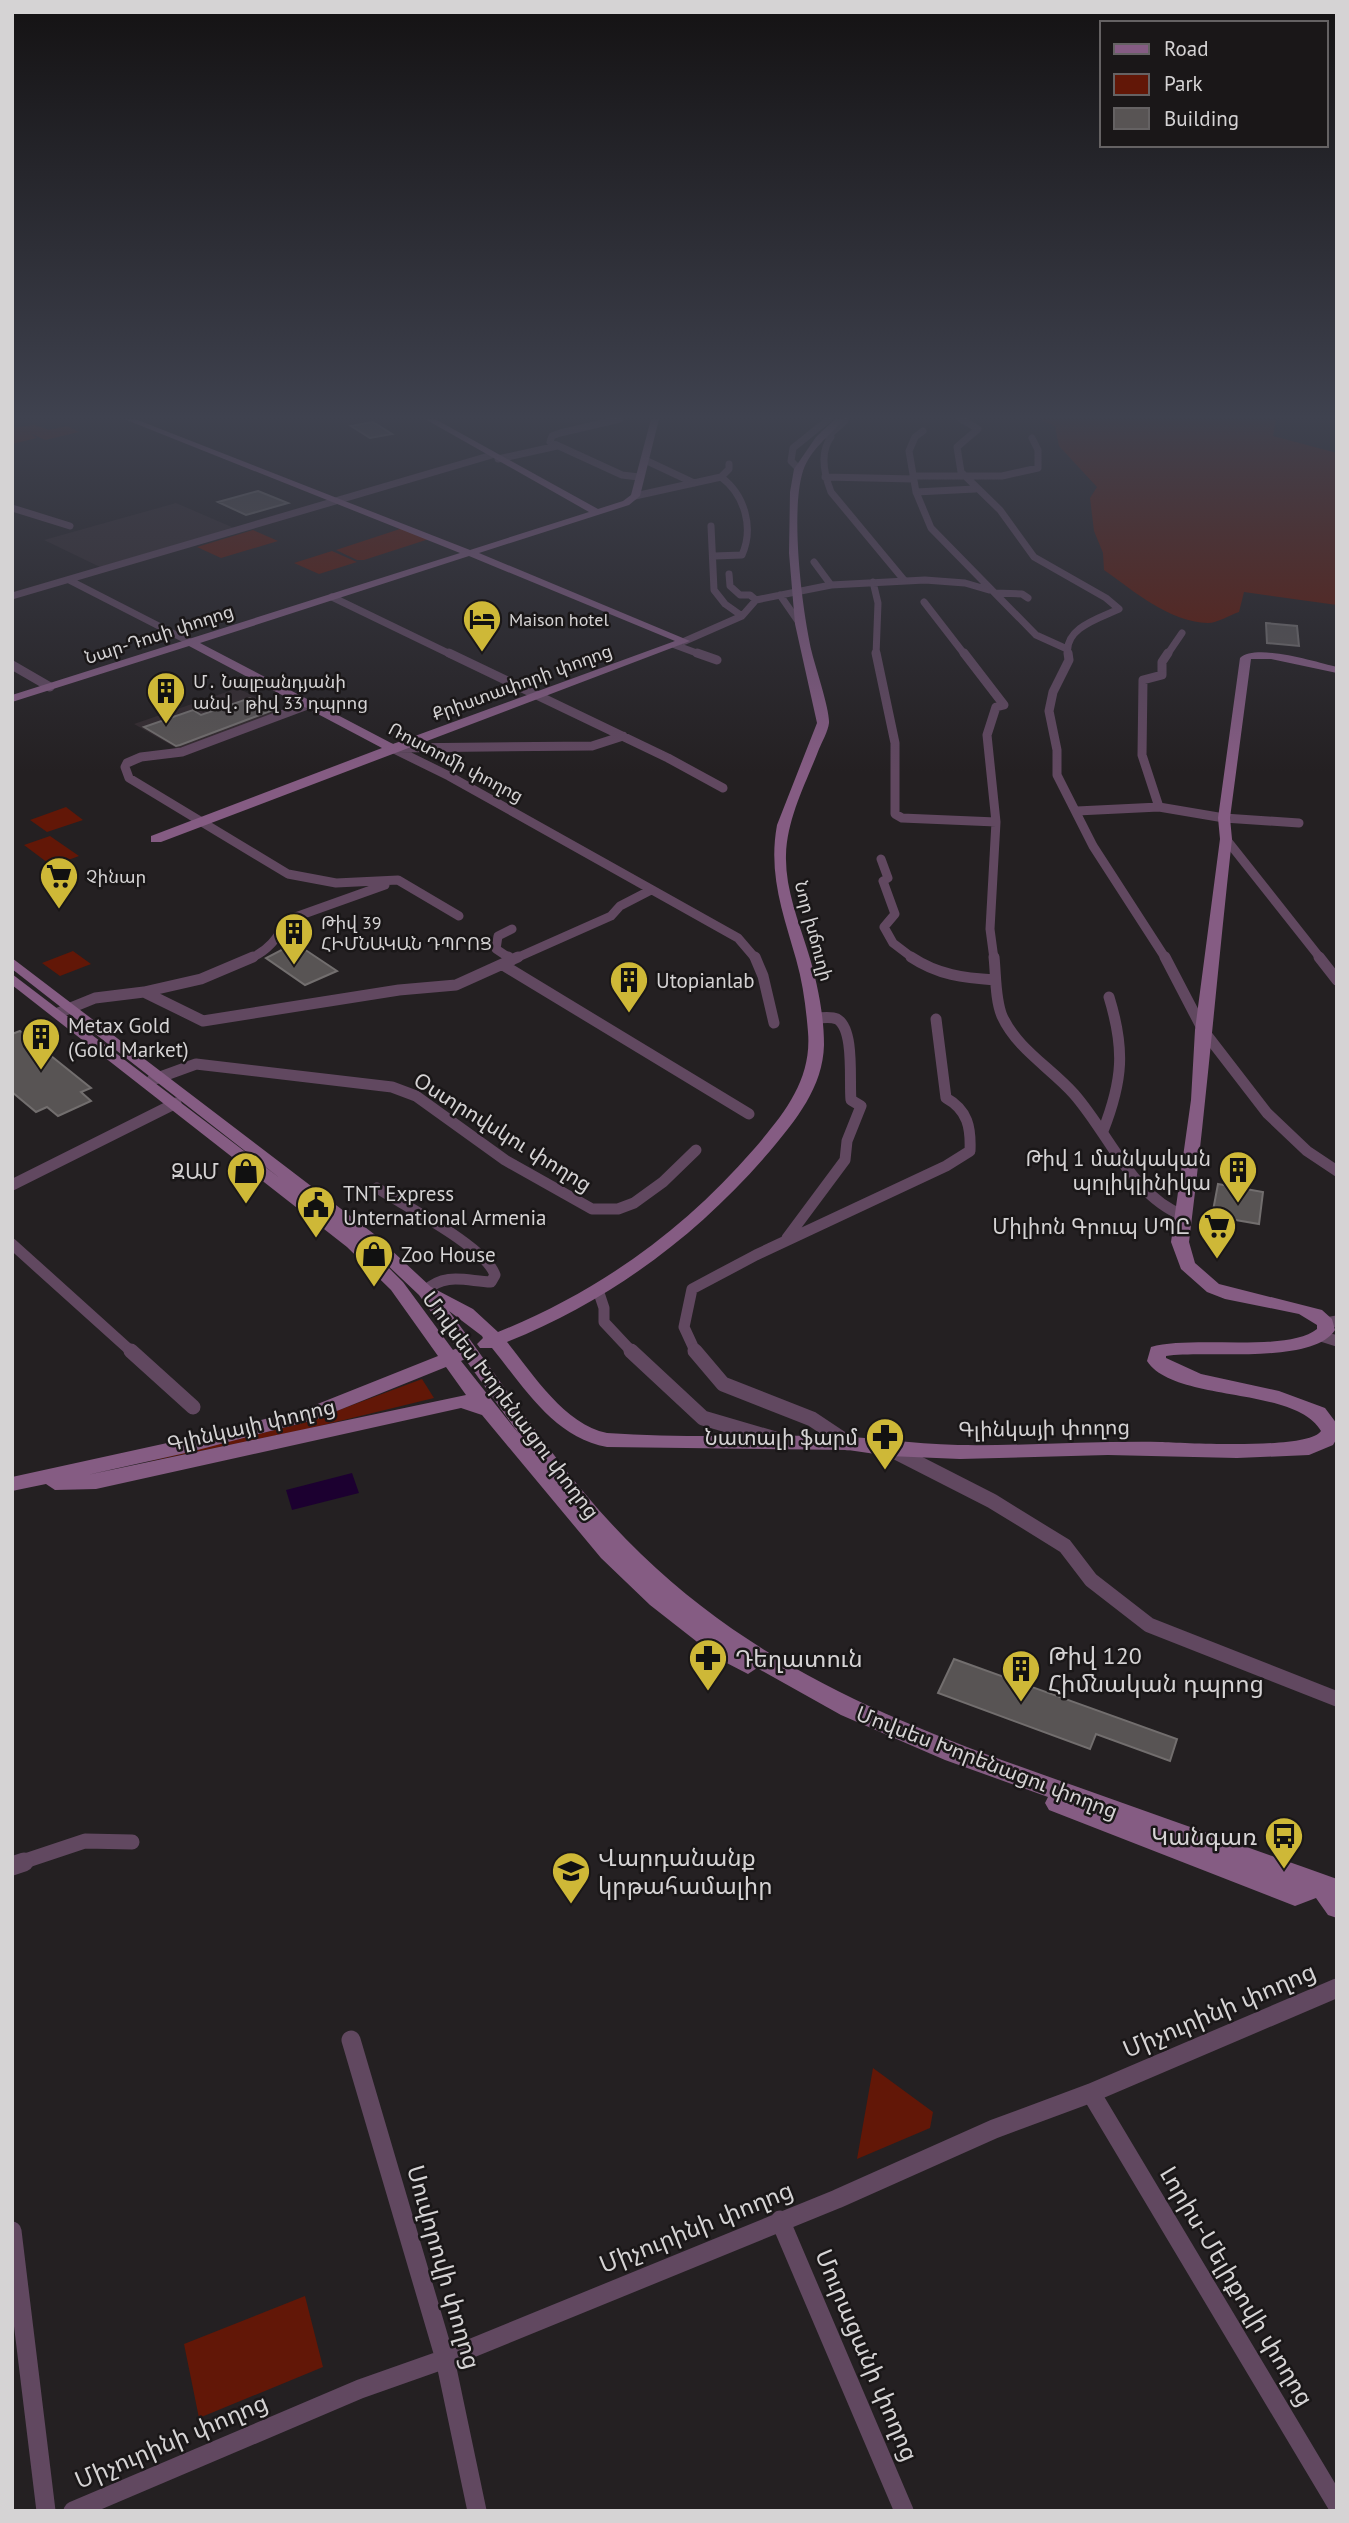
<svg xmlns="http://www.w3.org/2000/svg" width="1349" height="2523" viewBox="0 0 1349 2523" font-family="'PT Sans','Noto Sans Armenian',sans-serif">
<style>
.built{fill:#332a2e}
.green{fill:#621707}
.water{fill:#1c0030}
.building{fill:#585454;stroke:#726e6e;stroke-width:2}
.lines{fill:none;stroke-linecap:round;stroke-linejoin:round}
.street-far4{stroke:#614860;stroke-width:7}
.street-far3{stroke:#614860;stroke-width:9}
.street-far2{stroke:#614860;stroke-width:11}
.street-far1{stroke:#614860;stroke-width:15}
.street{stroke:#614860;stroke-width:19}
.secondary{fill:#855c83;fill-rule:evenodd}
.labels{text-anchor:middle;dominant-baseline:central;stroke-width:5;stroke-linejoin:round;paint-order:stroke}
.far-poi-label{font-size:18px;fill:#d5d3d4;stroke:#1a1718;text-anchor:start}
.far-street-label{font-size:18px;fill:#d5d3d4;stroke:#1a1718}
.poi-label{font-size:21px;fill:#d5d3d4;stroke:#1a1718;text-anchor:start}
.street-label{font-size:21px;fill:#d5d3d4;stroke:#1a1718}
.near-poi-label{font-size:24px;fill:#d5d3d4;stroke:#1a1718;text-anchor:start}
.near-street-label{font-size:24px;fill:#d5d3d4;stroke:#1a1718}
</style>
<rect width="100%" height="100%" fill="#242022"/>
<path class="built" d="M176 503 234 528 100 567 44 540Z
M238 688 283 712 178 749 134 724Z"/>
<path class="green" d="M1038 419H1276L1273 436 1337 453V605L1244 592 1239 612C1230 615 1217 623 1208 623 1169 622 1134 591 1104 570L1103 553 1094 531 1090 498 1097 487 1059 446 1055 426Z
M34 425 49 430 67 426 79 432 45 440 30 433 37 438 12 444V428Z
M403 528 429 539 364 560H357L336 550Z
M253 530 278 541 221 558 197 547Z
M332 551 357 562 319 574 294 563Z
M66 807 83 820 47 832 30 820Z
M50 836 79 856 52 866 24 845Z
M73 951 91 964 60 976 42 963Z
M422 1379 434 1398 307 1429 146 1462 307 1422Z
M873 2068 933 2112 930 2128 857 2159Z
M305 2296 323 2367 199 2418 184 2344Z"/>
<path class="water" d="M352 1473 359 1493 292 1510 286 1490Z"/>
<path class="building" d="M373 422 392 434 370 438 351 426Z
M258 491 288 503 246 515 218 502Z
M1266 623 1297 626 1299 646 1267 643Z
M250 698 273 710 180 745 176 746 144 727 193 710 201 715Z
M295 943 337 971 305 985 266 958Z
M20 1031 91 1088 81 1092 91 1101 58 1116 47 1107 36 1112 12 1092V1034Z
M1218 1184 1263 1192 1259 1224 1212 1216Z
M954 1659 1177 1739 1170 1761 1096 1734 1090 1749 938 1693Z"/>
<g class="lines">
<path class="street-far4" d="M620 419 560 433 552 436 550 442 622 475 639 477
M961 419 978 429 957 447 961 472 1000 510 1034 557 1106 598 1119 609C1100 618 1063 628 1068 655
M923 431 915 437 909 451 916 492 931 528 1036 635 1067 649
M824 434 831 437C819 453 824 474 831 492L904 580
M828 436 845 421
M498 459 557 446
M645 460 694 483
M799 469 791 461 793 448 829 419
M914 476H1002L1038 468V450L1032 438
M825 477 914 479
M916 492 975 489
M635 496 721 477 729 469V464
M12 508 70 526
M711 526 714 590 725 604 742 616
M714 556 742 555C754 528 745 495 721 477
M814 562 831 585
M729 574 730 586 740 595H750L756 600
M69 580 190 642
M873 582 878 603 876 655
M995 593 1022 594 1028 598
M780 595 800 624
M12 596 492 455
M332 597 452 655
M924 602 965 655
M685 641 742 616 756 600 831 585 925 580 965 583 989 590
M675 645 702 655
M1167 655 1182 633"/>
<path class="street-far3" d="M449 653 668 758 723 788
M697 653 717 660
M876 653 895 743V814L902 818 996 822
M964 653 1004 705 996 707 987 735 996 822 990 929 994 959
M1068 653 1069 660 1053 692 1049 711 1057 750V775L1093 846 1166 959
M12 665 50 687
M310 704 182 752 141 757 127 763 125 767 129 778 288 874 336 883 398 880 459 916
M392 748 449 776 738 938 756 959
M396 748 592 746 623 736
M1159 807 1142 755 1143 680 1162 675V662L1168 653
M1077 811 1159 807 1224 818 1299 823
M1226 839 1321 959
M881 859 888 878 883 881 895 914 884 927 893 943 914 959
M249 959C268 951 278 938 287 920L385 885
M511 959 496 949 498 936 512 929
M514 959 611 916 620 906 651 890"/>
<path class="street-far2" d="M508 957 512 960
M755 957 763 976 774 1023
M911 957C938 975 964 978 995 980
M994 957C996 975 995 999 1002 1016 1017 1049 1051 1068 1074 1094 1110 1135 1131 1195 1184 1216
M1165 957 1203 1030 1267 1113 1307 1151 1337 1171
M1319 957 1337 980
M503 965 749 1114
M144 992 203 1021 399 990 456 985 518 957
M58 1013 95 998 144 992 201 979 253 957
M152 1080 196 1064 392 1087 416 1096 505 1160 592 1209H618L634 1203 663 1182 696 1150
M1103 1131C1123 1080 1125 1049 1109 997
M12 1185 176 1103
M377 1188C403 1205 486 1247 495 1275L491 1282C466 1281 445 1272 425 1291
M787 1238 845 1160 847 1141 861 1106 851 1100C849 1082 855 1029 837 1019 831 1016 822 1018 815 1018
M12 1244 133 1353
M598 1290 604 1308V1322L633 1353
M1326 1323 1337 1321
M1321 1336 1337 1341
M696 1353 684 1327 692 1289 756 1255 946 1166 970 1151C971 1128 968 1110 946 1098L936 1019"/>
<path class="street-far1" d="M131 1351 193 1407
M631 1351 703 1418 782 1441
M695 1351 723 1384 812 1419 848 1443
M894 1451 992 1501 1065 1546 1091 1580 1149 1625 1337 1699
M19 1863 85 1841 132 1842"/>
<path class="street" d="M12 1866 24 1862
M351 2040 445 2359 477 2511
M1091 2093 1337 2505
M780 2220 904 2511
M12 2231 46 2511
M73 2511 360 2389 445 2359 837 2199 994 2129 1091 2093 1337 1988"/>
<path class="secondary" d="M124 419H135L470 550 589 512 425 419H435L598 509 623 501 631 495 651 419H659L640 496 629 505 479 553 690 641 161 842H151V836L382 748 189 646 12 702V695L460 553ZM469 556 675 641 393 744 200 643Z
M835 419H844C830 435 810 450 803 471 790 512 802 610 812 653 816 669 830 710 829 723 828 731 822 742 819 749 806 783 787 818 786 855 785 888 798 920 808 952 817 981 824 1014 824 1045 823 1087 796 1120 770 1151 697 1236 611 1300 507 1342 533 1374 564 1424 607 1433 678 1438 750 1435 820 1436 866 1436 912 1444 958 1445 1025 1446 1093 1441 1160 1442 1187 1443 1309 1450 1321 1431 1296 1386 1174 1403 1147 1361L1151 1347C1193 1335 1287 1353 1317 1329V1325L1299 1314 1225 1299 1207 1292 1181 1269 1171 1242 1191 1100 1195 1030 1220 839 1218 818 1240 658C1256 643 1316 662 1337 667V673L1271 659H1251L1230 818 1232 839C1217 973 1206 1108 1189 1242L1195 1263 1219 1284 1322 1310 1332 1319 1335 1330C1313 1365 1205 1350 1166 1356V1358L1201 1374 1279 1391 1325 1408 1337 1424V1438L1333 1445 1309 1455 1237 1458 1108 1455 960 1459 889 1456 848 1450 607 1447C554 1438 524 1387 492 1348H480L477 1344 483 1338 482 1336 449 1311C510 1393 567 1483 641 1554 766 1675 915 1730 1075 1786 1162 1817 1249 1848 1337 1879V1918L1328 1915 1316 1898 1295 1906 1049 1810 1045 1803 1048 1797 945 1760 841 1715 757 1668 748 1674 719 1659 650 1605 601 1558 482 1415 461 1408 96 1489 55 1490 46 1484 12 1491V1477L190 1438 305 1409 438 1356 391 1290 347 1247 12 985V974L281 1179 12 969V958L374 1234 431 1287 473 1309 498 1332C598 1292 684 1230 754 1149 784 1114 812 1080 808 1032 806 1008 803 983 796 959 783 913 768 874 777 825L817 723 795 624 789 553 790 492 794 469 816 437ZM364 1243 419 1295 457 1348 453 1350 403 1282ZM465 1359 519 1434 461 1361ZM446 1367 466 1395 87 1475 190 1452 317 1419Z"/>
</g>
<linearGradient id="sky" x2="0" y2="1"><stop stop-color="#141213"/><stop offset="0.54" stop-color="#3f424f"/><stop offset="1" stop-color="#3f424f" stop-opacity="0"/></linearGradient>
<rect width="1349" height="772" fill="url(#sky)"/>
<defs>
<g id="hotel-pin" transform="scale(2.0125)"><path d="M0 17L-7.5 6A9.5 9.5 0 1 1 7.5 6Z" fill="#ceb837" stroke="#1a1718"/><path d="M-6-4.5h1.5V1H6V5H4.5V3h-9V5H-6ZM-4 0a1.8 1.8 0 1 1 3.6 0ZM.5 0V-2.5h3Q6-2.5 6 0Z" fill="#111"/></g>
<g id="building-pin" transform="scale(2.0125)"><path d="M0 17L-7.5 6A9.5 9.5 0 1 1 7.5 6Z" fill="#ceb837" stroke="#1a1718"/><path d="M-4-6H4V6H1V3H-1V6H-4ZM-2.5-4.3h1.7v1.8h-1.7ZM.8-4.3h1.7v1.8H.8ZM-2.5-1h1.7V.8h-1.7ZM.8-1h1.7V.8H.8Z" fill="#111"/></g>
<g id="supermarket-pin" transform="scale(2.0125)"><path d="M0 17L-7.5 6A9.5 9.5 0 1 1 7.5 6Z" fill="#ceb837" stroke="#1a1718"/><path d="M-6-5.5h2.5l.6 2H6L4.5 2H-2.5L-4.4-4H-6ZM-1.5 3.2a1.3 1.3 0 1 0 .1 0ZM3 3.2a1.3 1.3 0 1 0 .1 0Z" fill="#111"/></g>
<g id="shop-pin" transform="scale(2.0125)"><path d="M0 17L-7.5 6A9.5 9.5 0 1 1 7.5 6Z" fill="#ceb837" stroke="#1a1718"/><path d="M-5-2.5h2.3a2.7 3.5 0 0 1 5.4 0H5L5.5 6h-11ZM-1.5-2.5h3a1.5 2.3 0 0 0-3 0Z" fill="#111"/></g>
<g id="civic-pin" transform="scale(2.0125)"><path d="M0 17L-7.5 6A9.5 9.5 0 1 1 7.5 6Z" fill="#ceb837" stroke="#1a1718"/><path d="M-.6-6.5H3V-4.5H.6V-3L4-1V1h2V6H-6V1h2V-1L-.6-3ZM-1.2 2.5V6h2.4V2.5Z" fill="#111"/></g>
<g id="pharmacy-pin" transform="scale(2.0125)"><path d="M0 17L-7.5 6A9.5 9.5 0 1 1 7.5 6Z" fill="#ceb837" stroke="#1a1718"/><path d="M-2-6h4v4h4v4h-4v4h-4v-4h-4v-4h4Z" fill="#111"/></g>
<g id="bus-pin" transform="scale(2.0125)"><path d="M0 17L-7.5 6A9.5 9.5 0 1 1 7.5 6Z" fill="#ceb837" stroke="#1a1718"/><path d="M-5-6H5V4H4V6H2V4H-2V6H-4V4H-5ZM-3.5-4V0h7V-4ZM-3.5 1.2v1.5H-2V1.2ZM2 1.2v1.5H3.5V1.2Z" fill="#111"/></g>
<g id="school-pin" transform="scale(2.0125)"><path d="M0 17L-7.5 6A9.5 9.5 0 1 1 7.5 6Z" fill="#ceb837" stroke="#1a1718"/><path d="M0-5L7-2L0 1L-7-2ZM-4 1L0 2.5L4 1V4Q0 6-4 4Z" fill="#111"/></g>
</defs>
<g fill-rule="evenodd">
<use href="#hotel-pin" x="482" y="619"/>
<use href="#building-pin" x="166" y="691"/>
<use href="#supermarket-pin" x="59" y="876"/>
<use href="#building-pin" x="294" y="932"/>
<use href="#building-pin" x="629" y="980"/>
<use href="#building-pin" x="41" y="1037"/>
<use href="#building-pin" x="1238" y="1170"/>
<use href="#shop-pin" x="246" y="1171"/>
<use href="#civic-pin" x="316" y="1205"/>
<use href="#supermarket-pin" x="1217" y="1226"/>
<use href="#shop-pin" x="374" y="1254"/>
<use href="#pharmacy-pin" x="885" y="1437"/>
<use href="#pharmacy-pin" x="708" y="1658"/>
<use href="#building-pin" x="1021" y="1669"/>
<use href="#bus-pin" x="1284" y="1836"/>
<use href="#school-pin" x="571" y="1871"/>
</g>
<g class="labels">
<g class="far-poi-label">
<text x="509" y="619">Maison hotel</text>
<text x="193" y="681">Մ․ Նալբանդյանի<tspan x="193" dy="21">անվ․ թիվ 33 դպրոց</tspan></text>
<text x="86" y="876">Չինար</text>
<text x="321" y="922">Թիվ 39<tspan x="321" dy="21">ՀԻՄՆԱԿԱՆ ԴՊՐՈՑ</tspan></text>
</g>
<g class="far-street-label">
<text transform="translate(159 634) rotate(-18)">Նար-Դոսի փողոց</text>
<text transform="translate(522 682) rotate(-20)">Քրիստափորի փողոց</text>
<text transform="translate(456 762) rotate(28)">Ռոստոմի փողոց</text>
<text transform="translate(814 931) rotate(75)">Նոր խճուղի</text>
</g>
<g class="poi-label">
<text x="656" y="980">Utopianlab</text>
<text x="68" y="1025">Metax Gold<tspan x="68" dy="24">(Gold Market)</tspan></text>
<text x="1211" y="1158" text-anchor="end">Թիվ 1 մանկական<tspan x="1211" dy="24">պոլիկլինիկա</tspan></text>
<text x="219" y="1171" text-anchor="end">ԶԱՄ</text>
<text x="343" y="1193">TNT Express<tspan x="343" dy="24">Unternational Armenia</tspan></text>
<text x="1190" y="1226" text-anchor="end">Միլիոն Գրուպ ՍՊԸ</text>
<text x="401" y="1254">Zoo House</text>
<text x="858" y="1437" text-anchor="end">Նատալի ֆարմ</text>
</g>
<g class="street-label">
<text transform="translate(503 1132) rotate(32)">Օստրովսկու փողոց</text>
<text transform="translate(511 1405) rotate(53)">Մովսես Խորենացու փողոց</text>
<text transform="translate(251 1425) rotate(-13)">Գլինկայի փողոց</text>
<text transform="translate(1044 1428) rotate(-1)">Գլինկայի փողոց</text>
<text transform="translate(987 1762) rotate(21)">Մովսես Խորենացու փողոց</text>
</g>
<g class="near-poi-label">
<text x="1048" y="1655">Թիվ 120<tspan x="1048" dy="28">Հիմնական դպրոց</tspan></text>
<text x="735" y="1658">Դեղատուն</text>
<text x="1257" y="1836" text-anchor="end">Կանգառ</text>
<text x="598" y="1857">Վարդանանք<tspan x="598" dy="28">կրթահամալիր</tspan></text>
</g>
<g class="near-street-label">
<text transform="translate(1219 2010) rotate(-23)">Միչուրինի փողոց</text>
<text transform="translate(696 2227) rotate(-22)">Միչուրինի փողոց</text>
<text transform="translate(444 2267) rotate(74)">Սուվորովի փողոց</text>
<text transform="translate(1237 2286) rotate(59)">Լորիս-Մելիքովի փողոց</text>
<text transform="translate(867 2355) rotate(67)">Մուրացանի փողոց</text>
<text transform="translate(171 2441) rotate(-23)">Միչուրինի փողոց</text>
</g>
</g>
<rect width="1349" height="2523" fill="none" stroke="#d5d3d4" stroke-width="28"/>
<rect x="1100" y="21" width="228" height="126" fill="#1a1718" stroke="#656263" stroke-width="2"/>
<rect x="1114" y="44" width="35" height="10" fill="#855c83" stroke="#656263" stroke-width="2"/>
<text x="1164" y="56" font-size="21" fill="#d5d3d4">Road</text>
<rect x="1114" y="74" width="35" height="21" fill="#621707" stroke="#656263" stroke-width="2"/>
<text x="1164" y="91" font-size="21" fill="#d5d3d4">Park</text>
<rect x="1114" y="108" width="35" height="21" fill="#585454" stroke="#656263" stroke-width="2"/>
<text x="1164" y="126" font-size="21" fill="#d5d3d4">Building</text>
</svg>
